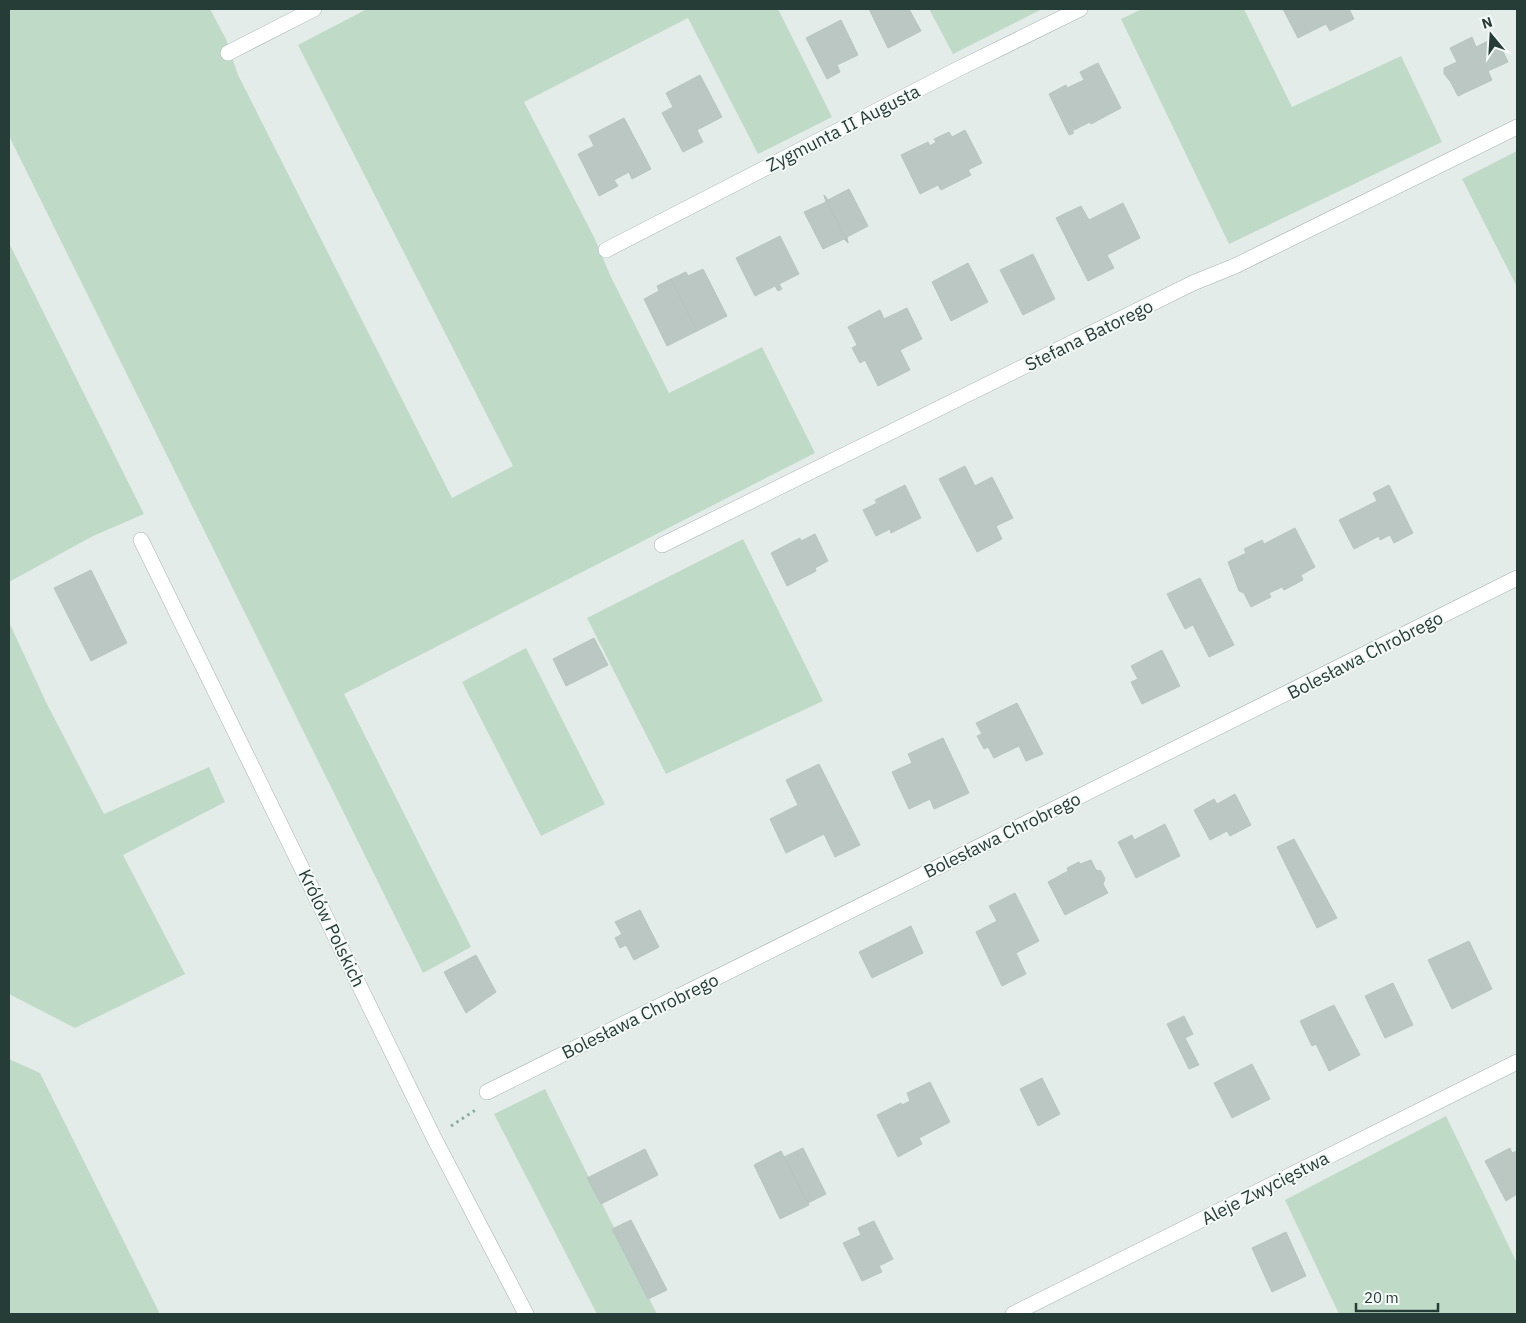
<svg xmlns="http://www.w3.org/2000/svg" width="1526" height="1323" viewBox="0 0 1526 1323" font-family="'IBM Plex Sans',sans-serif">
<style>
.green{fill:#bfdbc8}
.building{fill:#bac7c2;stroke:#b7c5c0}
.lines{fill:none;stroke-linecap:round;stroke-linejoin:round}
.minor-casing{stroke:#a7b4b0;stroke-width:16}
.path{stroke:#88ada3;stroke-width:3;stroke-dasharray:2.5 4;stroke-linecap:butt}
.minor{stroke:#fff;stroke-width:15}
.labels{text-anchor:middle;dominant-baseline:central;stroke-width:4;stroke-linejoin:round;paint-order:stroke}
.street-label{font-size:18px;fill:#253c37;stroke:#f4f9f7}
</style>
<rect width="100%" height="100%" fill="#e4ece9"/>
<path class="green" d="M9 9H210L226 39 238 75 452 498 513 466 298 45 367 9H778L832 117 758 154 688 18 524 102 594 237 610 275 669 393 762 347 815 453 344 694 471 947 423 973 9 136Z
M929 9H1042L953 54Z
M1142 9H1244L1292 107 1401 56 1442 142 1229 244 1121 19Z
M1517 151V287L1462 179Z
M9 243 144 514 93 536 9 582Z
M743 539 823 701 666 774 587 618Z
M9 622 46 702 104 814 209 767 225 802 123 855 185 974 75 1028 9 994Z
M526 648 605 804 541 836 462 682Z
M9 1059 40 1073 160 1314H9Z
M545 1089 657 1314H597L494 1114Z
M1446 1116 1517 1263V1314H1339L1285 1200Z"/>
<path class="building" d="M869 9H909L921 31 888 48Z
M1283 9H1349L1354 19 1330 31 1326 24 1298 38Z
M841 20 858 55 837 65 840 72 827 79 806 38Z
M1472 37 1476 47 1496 37 1508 62 1488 71 1492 80 1458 96 1450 81 1444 74V68L1457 62 1450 48Z
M1098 63 1121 108 1091 124 1090 122 1072 131 1074 133 1069 135 1049 94 1066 85 1067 88 1084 80 1080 72Z
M700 75 722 117 697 130 703 142 683 152 662 113 673 107 666 93Z
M624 118 651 169 632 179 629 172 614 180 618 186 599 196 578 154 594 146 589 136Z
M965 130 982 163 968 170 971 175 941 190 938 185 920 194 901 155 928 142 930 146 936 142 934 139 949 132 952 137Z
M849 189 868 226 847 237 848 243 824 195 828 200Z
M824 195 848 243 844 239 823 249 804 212 826 202Z
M1123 203 1140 238 1107 255 1114 268 1088 281 1056 218 1081 206 1089 220Z
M780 236 799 274 779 284 782 289 778 291 775 286 755 296 736 258Z
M1033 254 1055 299 1023 315 1000 270Z
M968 263 988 302 951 321 932 282Z
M703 269 727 316 697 331 671 279 686 272 688 276Z
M671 279 697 331 667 346 644 299 659 291 657 286Z
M907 308 922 339 900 350 910 370 878 386 865 360 860 363 852 348 857 345 848 327 880 310 884 319Z
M965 466 975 486 992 477 1013 518 996 526 1002 539 977 552 939 479Z
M905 485 921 518 891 533 890 529 876 536 863 510 877 503 875 500Z
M1389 485 1413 533 1394 543 1390 535 1380 540 1379 536 1354 549 1339 520 1377 501 1373 493Z
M1295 528 1315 567 1301 575 1303 580 1284 590 1282 587 1269 593 1271 597 1251 607 1244 593 1239 591 1228 562 1246 553 1244 549 1262 540 1264 544Z
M815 534 828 561 815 568 816 571 787 586 771 553 800 538 801 541Z
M91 570 127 643 91 661 54 588Z
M1200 578 1234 645 1209 657 1193 625 1185 629 1167 594Z
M594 638 608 665 566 686 553 659Z
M1162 650 1180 686 1142 704 1131 682 1138 679 1131 666Z
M1017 703 1043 754 1026 761 1019 746 994 758 988 747 984 749 977 736 982 734 976 723Z
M943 738 969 793 934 809 930 799 909 809 892 772 912 763 908 754Z
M819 764 860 845 835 857 824 834 786 853 770 819 798 805 786 780Z
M1235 794 1251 825 1230 836 1227 831 1210 840 1194 810 1214 799 1217 804Z
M1165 824 1180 856 1136 878 1118 842 1132 835 1134 840Z
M1294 839 1337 918 1317 928 1277 847Z
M1091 860 1096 870 1101 871 1105 879 1103 884 1108 893 1065 915 1048 882 1068 871 1067 868 1079 862 1080 864Z
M1015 893 1039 941 1016 953 1026 974 1002 986 976 932 997 921 989 906Z
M640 910 659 947 634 960 626 945 620 948 615 938 622 934 615 922Z
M911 926 923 953 872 978 859 952Z
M1469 941 1492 989 1452 1009 1428 960Z
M476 955 496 992 466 1013 444 972Z
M1393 983 1413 1025 1385 1038 1365 996Z
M1334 1005 1360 1055 1329 1071 1316 1044 1312 1046 1300 1021Z
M1184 1016 1193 1034 1185 1038 1199 1065 1189 1069 1167 1024Z
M1252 1064 1270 1099 1232 1118 1214 1083Z
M1042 1078 1060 1114 1038 1126 1020 1089Z
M930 1082 950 1122 919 1138 922 1144 898 1157 877 1115 901 1103 902 1105 910 1101 907 1093Z
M803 1148 826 1194 808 1203 784 1157Z
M1510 1148 1512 1153 1517 1151V1194L1506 1201 1485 1161Z
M645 1149 658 1175 601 1204 587 1178Z
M781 1151 809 1205 780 1219 754 1165Z
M631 1220 667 1290 648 1299 612 1229Z
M874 1221 893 1259 879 1266 882 1272 862 1281 843 1243 861 1235 858 1228Z
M1286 1232 1306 1276 1272 1292 1252 1248Z"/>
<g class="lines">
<g class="minor-casing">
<path id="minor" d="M228 53 314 9
M606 250 958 69 1080 9
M141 540 434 1138 526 1314
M662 545 1193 283 1235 266 1517 127
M487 1092 1517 578
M1013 1314 1517 1062"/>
</g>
<path class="path" d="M451 1126 477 1109"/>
<use href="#minor" class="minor"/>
</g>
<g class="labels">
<g class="street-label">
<text transform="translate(843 128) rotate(-27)">Zygmunta II Augusta</text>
<text transform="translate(1089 335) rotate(-26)">Stefana Batorego</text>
<text transform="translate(1365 655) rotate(-27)">Bolesława Chrobrego</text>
<text transform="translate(1002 835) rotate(-26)">Bolesława Chrobrego</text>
<text transform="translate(332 928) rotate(64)">Królów Polskich</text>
<text transform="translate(640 1016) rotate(-26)">Bolesława Chrobrego</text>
<text transform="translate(1265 1188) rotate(-27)">Aleje Zwycięstwa</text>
</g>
</g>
<rect width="1526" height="1323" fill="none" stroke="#253c37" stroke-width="20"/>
<g transform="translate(1491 35) rotate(342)" stroke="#f4f9f7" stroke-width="4" paint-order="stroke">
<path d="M0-4L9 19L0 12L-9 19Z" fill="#253c37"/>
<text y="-8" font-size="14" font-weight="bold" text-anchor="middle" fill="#253c37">N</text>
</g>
<path d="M1356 1303v8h82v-8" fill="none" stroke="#253c37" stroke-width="2.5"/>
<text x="1364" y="1303" font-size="15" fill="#253c37" stroke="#f4f9f7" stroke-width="4" paint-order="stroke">20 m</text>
</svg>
